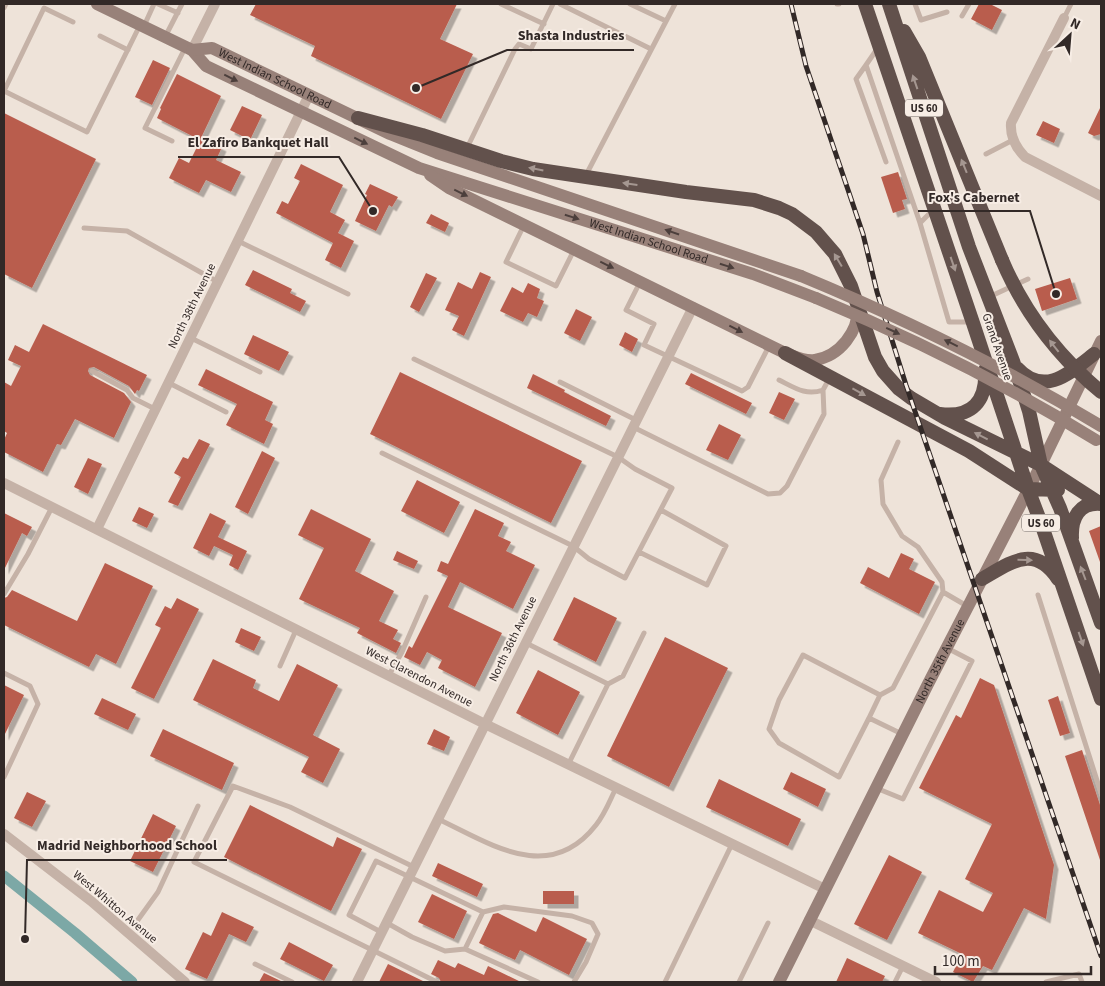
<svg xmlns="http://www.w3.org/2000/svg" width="1105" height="986" viewBox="0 0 1105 986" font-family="'Source Sans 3',sans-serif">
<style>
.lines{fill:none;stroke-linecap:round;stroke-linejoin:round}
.canal{stroke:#7ca8a6;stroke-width:11}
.building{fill:#b95d4d;filter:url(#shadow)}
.service{stroke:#c5b2a7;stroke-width:5}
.minor{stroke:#c5b2a7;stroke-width:10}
.secondary{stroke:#988179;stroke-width:12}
.trunk{stroke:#62514c;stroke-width:14}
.rail-casing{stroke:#322927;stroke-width:5}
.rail{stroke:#f7ede5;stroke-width:3;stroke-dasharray:9;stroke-linecap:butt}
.secondary-bridge{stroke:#988179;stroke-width:12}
.trunk-bridge{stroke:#62514c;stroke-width:14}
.oneway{fill:#4c3f3c}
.oneway2{fill:#a59791}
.labels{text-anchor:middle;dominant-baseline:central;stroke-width:4;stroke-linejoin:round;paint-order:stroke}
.shield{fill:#f7ede5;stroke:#6d6460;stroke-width:1}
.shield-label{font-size:11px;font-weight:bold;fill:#322927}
.street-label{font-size:12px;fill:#322927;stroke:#f7ede5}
.leader{fill:none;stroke:#322927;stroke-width:2}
.callout-dot{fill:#322927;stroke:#f7ede5;stroke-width:2}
.callout-label{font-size:14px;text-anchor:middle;font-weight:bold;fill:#322927;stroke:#f7ede5;stroke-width:4;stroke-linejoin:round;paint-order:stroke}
</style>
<defs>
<filter id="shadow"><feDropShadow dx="4.5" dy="4.5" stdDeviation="0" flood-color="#0004"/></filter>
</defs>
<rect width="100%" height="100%" fill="#eee3d9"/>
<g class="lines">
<path class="canal" d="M4 876 75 933 132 982"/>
</g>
<path class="building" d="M256 4H457L440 39 473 54 441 119 311 56 315 46 250 15Z
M979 4H990L1002 10 992 30 971 19Z
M153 60 170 68 152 105 135 97Z
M177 74 221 96 200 140 157 118 161 109 160 108Z
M242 106 262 115 250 140 230 130Z
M1101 106V134L1094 136 1088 133Z
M4 113 96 159 32 288 4 274Z
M1043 121 1060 129 1054 143 1036 135Z
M202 137 222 147 216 160 241 172 231 192 206 180 199 193 169 178 179 158 189 163Z
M301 164 343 185 330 212 345 220 338 233 354 241 341 268 325 260 333 243 276 213 282 201 288 204 300 181 294 178Z
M898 172 907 199 902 200 905 209 893 213 881 177Z
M370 184 398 197 392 207 389 205 376 231 355 221 367 195 365 194Z
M431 214 449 223 445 232 426 223Z
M253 270 292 289 290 293 306 301 300 312 245 285Z
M480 272 491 277 464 336 452 330 459 316 445 310 458 282 472 289Z
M426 273 437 278 419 312 410 307Z
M1070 278 1077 299 1042 311 1035 289Z
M528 283 540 289 537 298 544 301 537 317 528 313 523 322 500 311 512 287 523 293Z
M576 309 592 317 580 341 564 333Z
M43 324 147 375 139 391 137 390 135 394 129 386 94 367 89 368 88 371 90 375 124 393 131 402 114 438 75 419 61 445 57 444 43 472 4 452V440L7 433 4 431V382L11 386 21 366 8 360 15 345 29 352Z
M625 332 638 339 632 352 619 345Z
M253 335 289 352 279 371 244 354Z
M206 369 273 402 265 420 273 424 264 444 226 425 237 404 198 385Z
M400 372 582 461 551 523 370 434Z
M691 373 752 403 746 414 685 384Z
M533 374 565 390 564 392 611 416 606 426 527 388Z
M779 392 795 399 784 420 769 413Z
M719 424 741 435 728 460 706 450Z
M199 439 210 444 178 506 168 502 181 477 174 473 183 457 188 459Z
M262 451 275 458 248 514 235 507Z
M88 458 102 464 88 494 74 487Z
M417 480 460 502 444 533 401 511Z
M139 507 154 514 147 528 132 521Z
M311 509 371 539 355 571 394 591 379 621 398 630 393 639 401 643 396 653 357 633 360 628 299 599 324 548 298 535Z
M475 509 504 523 498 536 511 542 506 551 535 565 513 609 460 582 448 607 502 633 475 687 438 668 442 660 427 652 420 665 404 657 409 646 412 648 448 576 437 571 441 561 448 564Z
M4 513 32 527 27 536 22 533 4 570Z
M210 513 226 521 218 537 247 551 238 570 229 565 233 555 214 546 209 556 193 548Z
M1101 526V562H1100L1089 531Z
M397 551 418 561 414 569 393 560Z
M901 553 914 559 909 569 935 582 919 614 860 583 868 567 889 578Z
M105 563 153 586 116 664 96 654 89 667 4 625V598L7 597 12 590 77 621Z
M574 597 617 618 596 662 553 640Z
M177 598 199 609 154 699 131 688 161 628 155 625 165 606 171 609Z
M241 628 261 637 254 651 235 642Z
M665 637 728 668 669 787 607 756Z
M213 659 256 680 253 688 279 701 297 664 338 685 313 735 340 749 323 783 301 772 309 757 193 700Z
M538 670 580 692 558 735 516 713Z
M980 678 994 685 1054 865 1046 919 1024 908 992 970 983 966 973 982 953 972 962 954 918 933 939 890 983 912 993 893 965 879 992 824 919 788 956 715 961 718Z
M4 685 24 695 4 736Z
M1058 696 1070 733 1060 736 1048 700Z
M102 698 136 714 128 730 94 714Z
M163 729 234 763 222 790 150 756Z
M434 729 450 737 444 751 427 744Z
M1082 750 1101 808V860H1100L1065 756Z
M791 772 826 789 818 807 783 789Z
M719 779 801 819 788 846 706 807Z
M27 792 46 801 32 827 14 818Z
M250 805 333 847 337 837 362 849 331 911 224 857Z
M153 814 176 826 153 872 130 861Z
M889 855 922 872 887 940 854 924Z
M438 863 483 884 477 897 432 876Z
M543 891H574V904H543Z
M432 894 467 911 454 939 418 922Z
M222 912 254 927 246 942 229 934 207 979 185 969 203 932 211 936Z
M498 913 536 932 543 917 587 939 569 975 520 950 515 960 479 943 493 914Z
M289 942 333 965 324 981 280 959Z
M847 958 885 976 882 982H836Z
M438 960 455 968 458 963 484 975 488 966 521 982H441L439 978 431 974Z
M388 964 425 982H379Z
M264 973 283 982H259Z"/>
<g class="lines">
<path class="service" d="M158 4 178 13
M501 4 544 24
M560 4 651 49
M630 4 666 21
M837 4H839
M915 4 921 20 947 12
M4 8 6 4
M962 16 969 4
M1064 18 1071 4
M73 22 44 8 4 91 87 132 140 25
M144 26 154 4
M100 36 128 50
M165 37 182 4
M877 49 866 65 920 223
M866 65 856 79 886 162
M172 141 145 128 185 48
M467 148 515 49 519 44 531 49 553 4
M986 154 1013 140
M586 175 675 4
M932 211 920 223 949 322H970
M524 225 506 262 556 286 574 250
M84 228 127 231 218 282
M238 241 348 294
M640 282 626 310 654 324 644 345 742 391 748 387 769 346
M989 297 1028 279
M191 338 260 372
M92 371 127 390 133 398 155 409
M779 380C795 388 806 396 823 390L829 379
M560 382 636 420
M169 383 226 412
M633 427 768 494 780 493 787 486 824 414 823 390
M898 442 881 480 883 504 902 536 918 547 942 582 943 592
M382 453 573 546 589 559 625 578 672 488 635 469 618 457 414 359
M639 552 707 585 726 546 661 510
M4 594 28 554 52 507
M1038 595 1101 793
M526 643 608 684 568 765
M280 666 296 630
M4 673 30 686 38 704 4 777
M389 675 402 652 426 597
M608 684 623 676 644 633
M880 695 893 688 943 592 967 606
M869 718 880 695 803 655 779 700 769 729 779 743 839 777 869 718 902 734
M876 788 903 799 972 661 947 648
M438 819C491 844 549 885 596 825 605 814 610 800 616 788
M414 867 290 807 233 786 194 862 437 982
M483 912 504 907 572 916 592 923 598 934 586 962 574 982
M135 924 158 892 198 806
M381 932 349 915 376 861 483 912 465 949 445 951 412 937 387 923
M465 949 538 982
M255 964 292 982
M665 982 732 844
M739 982 768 923
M895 982 903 966
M1046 982 1079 974 1082 982"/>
<path class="minor" d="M1064 18 1011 123C1010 137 1015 147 1025 157L1101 196
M192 50 215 4
M4 483 485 724 825 889
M97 529 309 95
M4 834 91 901 185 982
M809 920 936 982
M357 982 693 307"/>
<g class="secondary">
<path id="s1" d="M97 4 192 50 206 66 419 168 753 274 816 298"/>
<path id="s2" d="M192 50 212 48 390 134 437 153 801 276"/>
<path d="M430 175 449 188 785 353C794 356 805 362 815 360 840 356 859 331 858 307"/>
<path id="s3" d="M779 982 928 684 1041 465 1101 341"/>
</g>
<path class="trunk" d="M865 4 973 323 1028 489 1041 523 1101 699
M889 4 969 247 1013 361 1029 411 1041 465 1060 508 1101 623
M904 31 919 57 1002 260
M358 118 422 135 501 161 533 169 686 192 754 200 779 208 792 214 816 232 835 254 851 286 875 357 883 371 899 389 911 398 945 418 1041 465 1101 504
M785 353 969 451 1028 489 1058 490
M1017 368C1044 398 1071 372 1094 354
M940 414C972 418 987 401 985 370
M1072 538C1071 518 1079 502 1101 504
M982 579C1010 563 1034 543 1058 579"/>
<g class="rail-casing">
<path id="rail" d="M791 4 806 66 863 234 877 292 906 385 1101 956"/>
</g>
<use href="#rail" class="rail"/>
<path class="secondary-bridge" d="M801 276C905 319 1005 368 1101 426
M816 298C913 338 1007 385 1096 440"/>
<path class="trunk-bridge" d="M1002 260C1024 312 1058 356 1101 392"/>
</g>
<defs><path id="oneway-solid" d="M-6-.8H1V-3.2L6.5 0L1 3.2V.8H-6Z" transform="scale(1.25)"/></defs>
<g class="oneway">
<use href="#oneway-solid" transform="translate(231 78) rotate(26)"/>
<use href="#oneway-solid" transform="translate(361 141) rotate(26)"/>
<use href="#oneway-solid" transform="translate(461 193) rotate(26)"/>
<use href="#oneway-solid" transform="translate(572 217) rotate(17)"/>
<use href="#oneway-solid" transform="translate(672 232) rotate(-161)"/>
<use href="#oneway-solid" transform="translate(607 265) rotate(26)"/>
<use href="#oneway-solid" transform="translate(727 266) rotate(18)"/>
<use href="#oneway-solid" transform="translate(736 329) rotate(27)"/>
<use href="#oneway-solid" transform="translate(893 331) rotate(25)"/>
<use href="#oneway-solid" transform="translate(951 343) rotate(-154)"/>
</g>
<g class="oneway2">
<use href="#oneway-solid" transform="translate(915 82) rotate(-109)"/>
<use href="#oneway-solid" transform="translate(964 166) rotate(-112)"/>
<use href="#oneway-solid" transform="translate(536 169) rotate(-169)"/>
<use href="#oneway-solid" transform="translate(630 184) rotate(-172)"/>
<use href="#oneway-solid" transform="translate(838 260) rotate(-121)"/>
<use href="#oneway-solid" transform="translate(953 264) rotate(71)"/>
<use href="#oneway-solid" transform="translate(1054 346) rotate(-128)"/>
<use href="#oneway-solid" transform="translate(859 392) rotate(29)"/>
<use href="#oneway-solid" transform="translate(981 436) rotate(-153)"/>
<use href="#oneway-solid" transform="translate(1025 560) rotate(1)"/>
<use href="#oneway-solid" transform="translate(1083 573) rotate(-111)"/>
<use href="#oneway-solid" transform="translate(1081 639) rotate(71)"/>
</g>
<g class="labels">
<g class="shield">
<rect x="905" y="99.5" width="38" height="17" rx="4"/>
<rect x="1022" y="514.5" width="38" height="17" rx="4"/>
</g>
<g class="shield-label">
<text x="924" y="108">US 60</text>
<text x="1041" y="523">US 60</text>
</g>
<g class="street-label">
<text stroke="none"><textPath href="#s2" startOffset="90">West Indian School Road</textPath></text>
<text stroke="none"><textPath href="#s1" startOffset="604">West Indian School Road</textPath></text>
<text transform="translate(192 306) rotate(-64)">North 38th Avenue</text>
<text transform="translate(997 347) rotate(71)">Grand Avenue</text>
<text transform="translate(513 639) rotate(-64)">North 36th Avenue</text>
<text stroke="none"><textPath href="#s3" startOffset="359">North 35th Avenue</textPath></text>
<text transform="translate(419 677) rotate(27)">West Clarendon Avenue</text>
<text transform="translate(115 907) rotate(40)">West Whitton Avenue</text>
</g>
</g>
<path class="leader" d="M416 88L507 50H634M373 211L339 157H178M1056 294L1030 211H918M25 939L27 860H227"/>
<g class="callout-dot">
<circle cx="416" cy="88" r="5"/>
<circle cx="373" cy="211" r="5"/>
<circle cx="1056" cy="294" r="5"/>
<circle cx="25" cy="939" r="5"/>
</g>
<g class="callout-label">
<text x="571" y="40">Shasta Industries</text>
<text x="258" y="147">El Zafiro Bankquet Hall</text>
<text x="974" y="202">Fox's Cabernet</text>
<text x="127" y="850">Madrid Neighborhood School</text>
</g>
<rect width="1105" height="986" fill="none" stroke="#322927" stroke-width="10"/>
<g transform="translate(1070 35) rotate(26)" stroke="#f7ede5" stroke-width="4" paint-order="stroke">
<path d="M0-4L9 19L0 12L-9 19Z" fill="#322927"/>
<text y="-8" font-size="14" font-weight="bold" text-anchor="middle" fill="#322927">N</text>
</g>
<path d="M935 966v8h156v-8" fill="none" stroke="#322927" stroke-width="2.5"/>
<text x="942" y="966" font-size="15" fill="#322927" stroke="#f7ede5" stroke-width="4" paint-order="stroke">100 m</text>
</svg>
